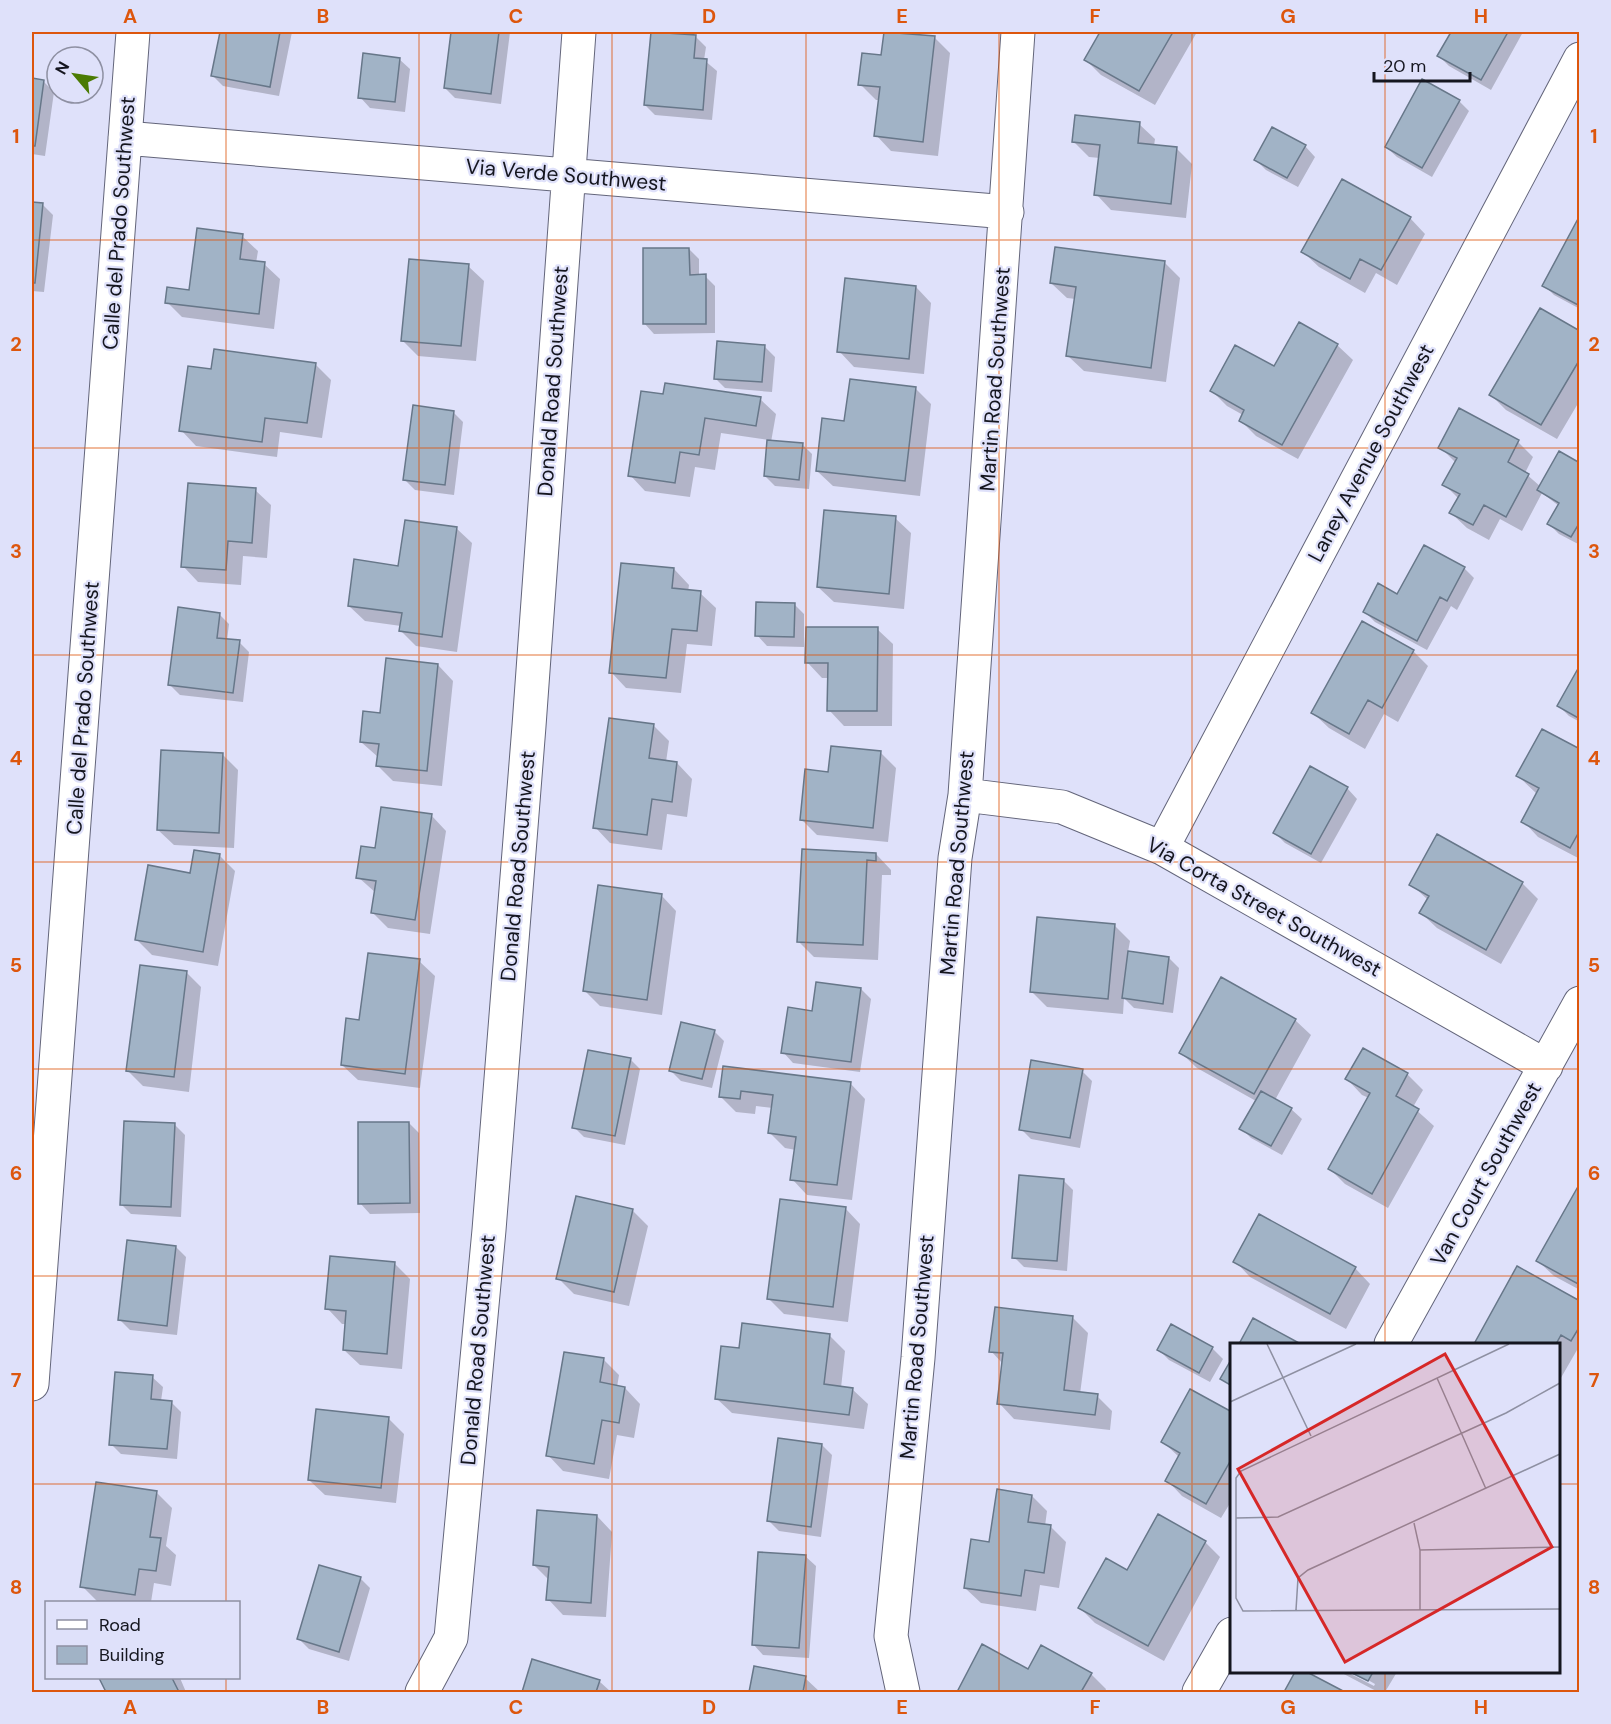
<svg xmlns="http://www.w3.org/2000/svg" width="1611" height="1724" viewBox="0 0 1611 1724" font-family="'DM Sans',sans-serif">
<style>
.shadow{fill:#0003}
.building{fill:#a1b3c6;stroke:#677789;stroke-width:1.5}
.lines{fill:none;stroke-linecap:round;stroke-linejoin:round}
.minor-casing{stroke:#63657a;stroke-width:35}
.minor{stroke:#fff;stroke-width:33}
.grid{fill:none;stroke:#dd560d;stroke-width:1.5;stroke-opacity:0.55}
.labels{text-anchor:middle;dominant-baseline:central;stroke-width:4.5;stroke-linejoin:round;paint-order:stroke}
.street-label{font-size:21px;fill:#15161f;stroke:#dfe1fa}
.inset-road{fill:none;stroke:#8e90a2;stroke-width:1.5}
.view{fill:#d62828;fill-opacity:0.15;stroke:#d62828;stroke-width:3}
.inset-edge{fill:none;stroke:#15161f;stroke-width:3}
.neatline{fill:none;stroke:#dd560d;stroke-width:2}
.grid-label{font-size:20px;text-anchor:middle;font-weight:bold;fill:#dd560d}
</style>
<rect width="100%" height="100%" fill="#dfe1fa"/>
<path class="shadow" d="M221 32H292L279 96 223 86 213 76Z
M452 32H510L501 104 455 98 445 88Z
M885 32 935 38 950 53 938 156 891 151 876 135 880 100H876L860 84 882 57Z
M1102 32H1197L1155 105 1101 75 1086 60Z
M1452 32H1523L1491 90 1449 66 1439 56Z
M695 36 706 47 704 60 717 71 712 120 655 115 645 105Z
M399 59 410 69 405 112 370 108 360 97Z
M32 80 44 82 54 92 45 156 32 154Z
M1459 101 1469 111 1432 177 1397 157 1386 147Z
M1139 124 1155 139 1154 146 1177 149 1192 164 1186 218 1111 210 1096 194 1100 158 1089 157 1074 142Z
M1305 146 1315 157 1298 187 1266 170 1256 160Z
M32 204 43 205 53 215 44 292 32 291Z
M1410 218 1425 234 1397 285 1376 273 1365 293 1319 267 1303 252Z
M1580 219V309L1554 295 1544 285Z
M242 236 258 251 256 263 264 264 280 279 274 329 182 317 167 302 190 292Z
M1056 248 1165 263 1180 278 1166 382 1084 371 1068 356 1076 299 1067 298 1051 283Z
M689 249 699 259V276H705L715 286V333L654 334 644 323Z
M468 266 484 281 476 361 418 356 403 341Z
M916 287 931 303 924 374 854 367 839 351Z
M1580 333V400L1557 439 1506 410 1491 395Z
M1337 345 1353 360 1298 459 1256 436 1240 420 1243 415 1227 406 1212 391Z
M765 347 775 357 772 392 725 388 715 378Z
M315 364 331 380 322 438 280 432 277 457 196 446 181 430 213 370Z
M916 389 931 404 920 496 833 486 817 471 846 422Z
M665 395 760 399 776 414 771 442 802 444 812 454 809 489 775 486 765 476 769 440 721 433 715 470 695 467 690 497 645 491 630 475Z
M453 412 463 422 454 495 415 490 405 480Z
M1518 442 1533 457 1525 473 1541 487 1580 465V545L1559 534 1549 524 1559 506 1542 493 1522 531 1500 519 1489 540 1467 528 1451 513 1459 499 1444 484 1456 463 1440 447Z
M255 490 271 505 267 558 243 556 241 585 198 582 183 566Z
M895 518 911 533 904 609 834 602 818 587Z
M456 528 472 543 457 652 416 646 401 631V626L365 621 349 606Z
M1464 568 1474 578 1457 610 1451 606 1427 650 1375 622 1365 612Z
M674 569 689 585 688 592 700 593 716 608 712 646 687 644 681 693 626 688 611 672Z
M794 604 804 614V647L767 646 757 635Z
M219 614 229 624 227 640 239 642 249 652 243 702 180 695 170 685Z
M877 629 893 644 892 726H844L829 710V678H822L807 662Z
M1413 651 1428 666 1398 722 1384 714 1365 749 1329 728 1313 713Z
M438 665 453 681 442 786 393 781 377 765 378 757 361 742 381 715Z
M1580 668V722L1569 716 1559 706Z
M653 725 669 741 666 762 677 763 692 779 687 817 667 814 662 850 610 843 595 827Z
M1580 751V859L1538 837 1523 821 1537 794 1518 776Z
M881 753 896 768 888 842 817 835 801 819 830 774Z
M222 754 238 770 234 848 174 845 158 830Z
M1347 788 1357 799 1321 863 1285 843 1275 833Z
M431 815 446 831 430 934 388 928 373 913 376 893 358 877 376 850Z
M1438 836 1522 883 1538 899 1501 964 1437 928 1421 913 1428 900 1411 884Z
M804 851 876 854 891 870V875H882L878 960 814 957 799 942Z
M219 855 235 871 218 966 152 955 136 939 191 874Z
M661 895 676 911 662 1015 600 1006 585 991Z
M1114 925 1130 941 1128 952 1169 958 1179 968 1173 1013 1134 1008 1124 998 1123 1014 1047 1007 1031 991Z
M419 961 435 976 420 1088 358 1080 342 1065Z
M186 972 201 987 189 1092 143 1086 128 1071Z
M861 989 871 999 860 1072 793 1063 783 1052Z
M1295 1020 1311 1035 1275 1100 1291 1109 1302 1119 1282 1155 1251 1138 1241 1128 1256 1101 1197 1068 1181 1053Z
M714 1031 724 1041 712 1088 681 1081 671 1071Z
M1363 1050 1407 1074 1423 1090 1413 1107 1434 1126 1388 1208 1345 1184 1330 1169 1369 1098 1362 1095 1347 1079Z
M630 1059 640 1069 625 1145 584 1137 574 1127Z
M724 1068 850 1083 865 1099 852 1200 807 1195 792 1179 796 1150 785 1148 770 1133 773 1108 756 1106 755 1114 736 1112 721 1097Z
M1082 1071 1092 1081 1080 1148 1031 1139 1021 1129Z
M409 1123 419 1133 420 1213 370 1214 360 1203Z
M175 1125 185 1135 181 1217 131 1214 121 1204Z
M1063 1180 1073 1190 1067 1271 1024 1267 1014 1257Z
M1580 1186V1290L1554 1276 1538 1261Z
M577 1198 633 1211 648 1226 629 1306 574 1294 558 1278Z
M845 1208 860 1224 848 1322 784 1314 769 1299Z
M176 1247 186 1257 177 1335 130 1330 120 1320Z
M1235 1261 1355 1268 1370 1284 1346 1329 1250 1277Z
M395 1264 410 1279 402 1369 360 1365 344 1350 346 1324H342L327 1308Z
M1518 1269 1580 1303V1351L1577 1350 1558 1383V1344H1476Z
M1072 1317 1088 1333 1080 1394 1097 1396 1112 1411 1110 1430 1014 1419 999 1403 1003 1364 991 1351Z
M1254 1320 1298 1344H1241Z
M1172 1326 1213 1349 1223 1359 1210 1382 1169 1360 1159 1350Z
M830 1336 845 1351 841 1388 852 1389 868 1404 864 1429 732 1413 716 1398 740 1350Z
M565 1353 604 1360 619 1375 617 1387 625 1388 640 1404 634 1438 617 1435 609 1479 563 1471 548 1455Z
M152 1377 163 1387 161 1401 171 1402 181 1412 177 1459 121 1454 111 1444Z
M1232 1414V1500L1221 1518 1182 1496 1167 1480 1179 1457 1162 1441Z
M389 1419 404 1434 396 1503 325 1495 309 1480Z
M822 1445 832 1455 821 1537 779 1531 769 1521Z
M156 1492 172 1508 166 1546 176 1555 171 1586 154 1583 151 1602 97 1601 82 1586Z
M1032 1496 1047 1511 1045 1526 1051 1527 1066 1542 1059 1588 1040 1585 1036 1611 981 1603 965 1588 990 1544Z
M597 1516 612 1532 606 1617 563 1615 548 1599 549 1580 534 1565Z
M1205 1542 1220 1557 1164 1661 1095 1623 1080 1608 1128 1572Z
M805 1556 816 1566 809 1658 763 1655 753 1644Z
M360 1578 370 1588 349 1661 309 1649 299 1639Z
M533 1661 599 1681 611 1692H523Z
M755 1667 805 1678 820 1692H750Z
M1028 1671 1091 1674 1106 1689 1105 1692H958Z
M1297 1672H1304L1342 1692H1285Z
M1340 1672H1347L1374 1686 1375 1684 1354 1672H1397L1385 1692H1378Z
M101 1678H180L186 1692H107Z"/>
<path class="building" d="M220 32H280L270 87 211 76Z
M451 32H499L491 94 444 88Z
M651 32 696 35 694 58 707 59 703 110 644 105Z
M884 32 935 36 923 142 874 136 880 87 858 85 862 53 881 55Z
M1100 32H1173L1139 91 1084 60Z
M1451 32H1508L1481 80 1437 56Z
M363 53 400 58 395 102 358 98Z
M32 78 44 80 35 146H32Z
M1422 79 1460 100 1422 168 1385 147Z
M1075 115 1140 122 1138 143 1177 147 1171 204 1094 195 1100 145 1072 142Z
M1272 127 1306 145 1287 178 1254 160Z
M1342 179 1411 217 1381 270 1360 259 1350 279 1301 252Z
M32 202 43 203 35 283H32Z
M1580 215V306L1542 286Z
M197 228 243 234 240 259 265 262 259 314 165 303 167 287 189 290Z
M1055 247 1165 261 1151 368 1066 356 1076 287 1050 283Z
M643 248H689L690 275 706 274V324H643Z
M409 259 469 264 461 346 401 341Z
M845 278 916 286 909 359 837 352Z
M1540 308 1580 331V359L1541 425 1489 395Z
M1299 322 1338 344 1282 445 1239 421 1244 410 1210 391 1235 345 1274 366Z
M717 341 765 345 762 382 714 379Z
M214 349 316 363 307 423 265 418 262 442 179 431 188 366 211 369Z
M850 379 916 387 905 481 816 471 822 418 844 421Z
M665 383 761 397 756 426 705 418 699 455 680 452 675 483 628 476 641 391 663 394Z
M413 405 454 411 445 485 403 480Z
M1459 408 1519 440 1508 462 1529 474 1506 517 1484 505 1473 525 1449 513 1460 494 1442 485 1457 458 1438 448Z
M767 440 803 443 799 480 764 476Z
M1559 451 1580 463V522L1571 537 1547 524 1559 503 1537 490Z
M188 483 256 488 252 543 228 541 226 570 181 567Z
M824 510 896 516 889 594 817 587Z
M405 520 457 527 442 637 399 631 402 613 348 606 354 559 398 566Z
M1424 545 1465 567 1447 601 1440 597 1417 641 1363 612 1378 583 1397 594Z
M621 563 674 568 672 588 701 591 697 631 672 629 666 678 609 673Z
M756 602 795 603 794 637 755 636Z
M178 607 220 613 217 638 240 640 233 693 168 685Z
M1362 621 1414 650 1382 708 1368 700 1349 734 1311 713Z
M806 627H878L877 711H827L828 663H805Z
M386 658 438 664 427 771 376 766 379 744 360 742 363 711 380 713Z
M1580 665V719L1557 706Z
M609 718 654 724 649 758 677 762 672 802 652 799 647 835 593 828Z
M1542 729 1580 749V830L1570 848 1521 822 1539 788 1516 776Z
M831 746 881 751 873 828 800 820 805 769 828 772Z
M161 750 223 753 219 833 157 830Z
M1310 766 1348 787 1311 854 1273 833Z
M381 807 432 814 415 920 371 913 376 881 356 878 361 846 375 848Z
M1437 834 1523 882 1486 950 1419 913 1429 896 1409 885Z
M802 849 876 853V861L867 860 863 945 797 942Z
M194 850 220 854 203 952 135 940 148 865 190 873Z
M598 885 662 894 647 1000 583 991Z
M1037 917 1115 924 1108 999 1030 992Z
M1128 951 1169 957 1163 1004 1122 998Z
M368 953 420 959 405 1074 341 1065 346 1018 359 1020Z
M140 965 187 971 174 1077 126 1071Z
M1221 977 1296 1019 1254 1094 1179 1053Z
M816 982 861 988 851 1062 781 1053 788 1007 812 1011Z
M681 1022 715 1030 702 1079 669 1071Z
M1363 1048 1408 1073 1396 1096 1419 1109 1372 1194 1328 1169 1370 1093 1345 1079Z
M588 1050 631 1058 615 1136 572 1128Z
M1031 1060 1083 1069 1070 1138 1019 1130Z
M723 1066 851 1082 837 1185 790 1180 796 1137 768 1133 773 1095 741 1091 740 1099 719 1097Z
M1261 1091 1292 1108 1271 1146 1239 1129Z
M124 1121 175 1123 171 1207 120 1205Z
M358 1122H409L410 1203 358 1204Z
M1019 1175 1064 1179 1057 1261 1012 1258Z
M1580 1183V1285L1536 1261Z
M576 1196 633 1209 614 1292 556 1279Z
M780 1199 846 1207 833 1307 767 1299Z
M1259 1214 1356 1267 1330 1314 1233 1262Z
M127 1240 176 1246 167 1326 118 1320Z
M330 1256 395 1262 387 1354 343 1350 346 1311 325 1309Z
M1517 1266 1580 1301V1326L1571 1341 1561 1335 1556 1344H1474Z
M995 1307 1073 1316 1064 1390 1098 1394 1095 1415 997 1404 1003 1353 989 1352Z
M1253 1318 1299 1343 1298 1344H1239Z
M742 1323 830 1334 824 1384 853 1388 849 1415 715 1399 721 1346 739 1348Z
M1171 1324 1213 1347 1199 1373 1157 1350Z
M564 1352 604 1358 600 1382 625 1387 619 1423 602 1420 594 1464 546 1456Z
M1232 1358V1386L1220 1379Z
M115 1372 153 1375 151 1399 172 1401 167 1449 109 1445Z
M1190 1389 1232 1412V1458L1206 1504 1165 1481 1180 1453 1161 1442Z
M316 1409 389 1417 381 1488 308 1480Z
M778 1438 822 1444 811 1527 767 1521Z
M96 1482 157 1491 150 1537 161 1538 156 1571 139 1569 135 1595 80 1587Z
M997 1489 1032 1495 1028 1522 1051 1525 1044 1573 1025 1570 1021 1596 964 1588 971 1539 989 1542Z
M537 1510 597 1515 591 1603 546 1600 549 1567 533 1565Z
M1158 1514 1206 1541 1148 1646 1078 1608 1106 1558 1127 1570Z
M758 1552 806 1555 799 1648 752 1645Z
M319 1565 361 1577 339 1652 297 1639Z
M982 1644 1028 1669 1041 1645 1092 1673 1081 1692H957Z
M532 1659 600 1680 596 1692H522Z
M754 1666 806 1676 803 1692H749Z
M1295 1672H1307L1345 1692H1284Z
M1350 1672H1373L1368 1681Z
M99 1678H172L179 1692H106Z"/>
<g class="lines">
<g class="minor-casing">
<path id="minor" d="M125 138 1007 212
M965 795 1062 807 1162 848 1546 1066
M1162 848 1580 59
M1391 1344 1580 1003
M32 1384 133 32
M422 1692 451 1638 489 1230 529 726 579 32
M903 1692 891 1636 918 1358 955 858 965 795 1018 32
M1199 1692 1232 1634"/>
</g>
<use href="#minor" class="minor"/>
</g>
<path class="grid" d="M226 32V1602M419 32V1692M612 32V1692M806 32V1692M999 32V1692M1192 32V1692M1385 32V1344M32 240H1580M32 448H1580M32 655H1580M32 862H1580M32 1069H1580M32 1276H1580M32 1484H1232M1558 1484H1580M1385 1672V1692M226 1678V1692"/>
<g class="labels">
<g class="street-label">
<text transform="translate(566 175) rotate(5)">Via Verde Southwest</text>
<text transform="translate(119 223) rotate(-86)">Calle del Prado Southwest</text>
<text transform="translate(995 379) rotate(-86)">Martin Road Southwest</text>
<text transform="translate(553 381) rotate(-86)">Donald Road Southwest</text>
<text transform="translate(1371 453) rotate(-62)">Laney Avenue Southwest</text>
<text transform="translate(83 708) rotate(-86)">Calle del Prado Southwest</text>
<text transform="translate(957 863) rotate(-85)">Martin Road Southwest</text>
<text transform="translate(518 866) rotate(-85)">Donald Road Southwest</text>
<text transform="translate(1264 907) rotate(29)">Via Corta Street Southwest</text>
<text transform="translate(1486 1174) rotate(-61)">Van Court Southwest</text>
<text transform="translate(917 1347) rotate(-85)">Martin Road Southwest</text>
<text transform="translate(478 1350) rotate(-85)">Donald Road Southwest</text>
</g>
</g>
<g transform="translate(1230 1343)">
<rect width="330" height="330" fill="#dfe1fa"/>
<path class="inset-road" d="M37 1 81 93M279 1 11 128 6 135V255L13 268 330 266M207 35 256 146M0 59 126 1M6 175 48 174 276 70 330 40M184 180 190 207V267M190 207 330 204M66 267 68 235 78 227 330 111"/>
<path class="view" d="M215 11 322 204 115 319 8 126Z"/>
<rect width="330" height="330" class="inset-edge"/>
</g>
<rect width="1611" height="1724" fill="none" stroke="#dfe1fa" stroke-width="66"/>
<rect x="45" y="1601" width="195" height="78" fill="#dfe1fa" stroke="#8e90a2" stroke-width="1.5"/>
<rect x="57" y="1620" width="30" height="9" fill="#ffffff" stroke="#8e90a2" stroke-width="1.5"/>
<text x="99" y="1631" font-size="18" fill="#15161f">Road</text>
<rect x="57" y="1646" width="30" height="18" fill="#a1b3c6" stroke="#8e90a2" stroke-width="1.5"/>
<text x="99" y="1661" font-size="18" fill="#15161f">Building</text>
<g transform="translate(75 75) rotate(299)"><circle r="28" fill="#dfe1fa" stroke="#8e90a2" stroke-width="1.5"/>
<path d="M0-4.5L10 22L0 15L-10 22Z" fill="#4b7b03"/>
<text y="-9" font-size="16" font-weight="bold" text-anchor="middle" fill="#15161f">N</text>
</g>
<path d="M1374 72v9h96v-9" fill="none" stroke="#15161f" stroke-width="3"/>
<text x="1383" y="72" font-size="18" fill="#15161f" stroke="#dfe1fa" stroke-width="4.5" paint-order="stroke">20 m</text>
<rect x="33" y="33" width="1545" height="1658" class="neatline"/>
<g class="grid-label">
<text x="130" y="23">A</text>
<text x="323" y="23">B</text>
<text x="516" y="23">C</text>
<text x="709" y="23">D</text>
<text x="902" y="23">E</text>
<text x="1095" y="23">F</text>
<text x="1288" y="23">G</text>
<text x="1481" y="23">H</text>
<text x="16" y="143">1</text>
<text x="1594" y="143">1</text>
<text x="16" y="351">2</text>
<text x="1594" y="351">2</text>
<text x="16" y="558">3</text>
<text x="1594" y="558">3</text>
<text x="16" y="765">4</text>
<text x="1594" y="765">4</text>
<text x="16" y="972">5</text>
<text x="1594" y="972">5</text>
<text x="16" y="1180">6</text>
<text x="1594" y="1180">6</text>
<text x="16" y="1387">7</text>
<text x="1594" y="1387">7</text>
<text x="16" y="1594">8</text>
<text x="1594" y="1594">8</text>
<text x="130" y="1714">A</text>
<text x="323" y="1714">B</text>
<text x="516" y="1714">C</text>
<text x="709" y="1714">D</text>
<text x="902" y="1714">E</text>
<text x="1095" y="1714">F</text>
<text x="1288" y="1714">G</text>
<text x="1481" y="1714">H</text>
</g>
</svg>
